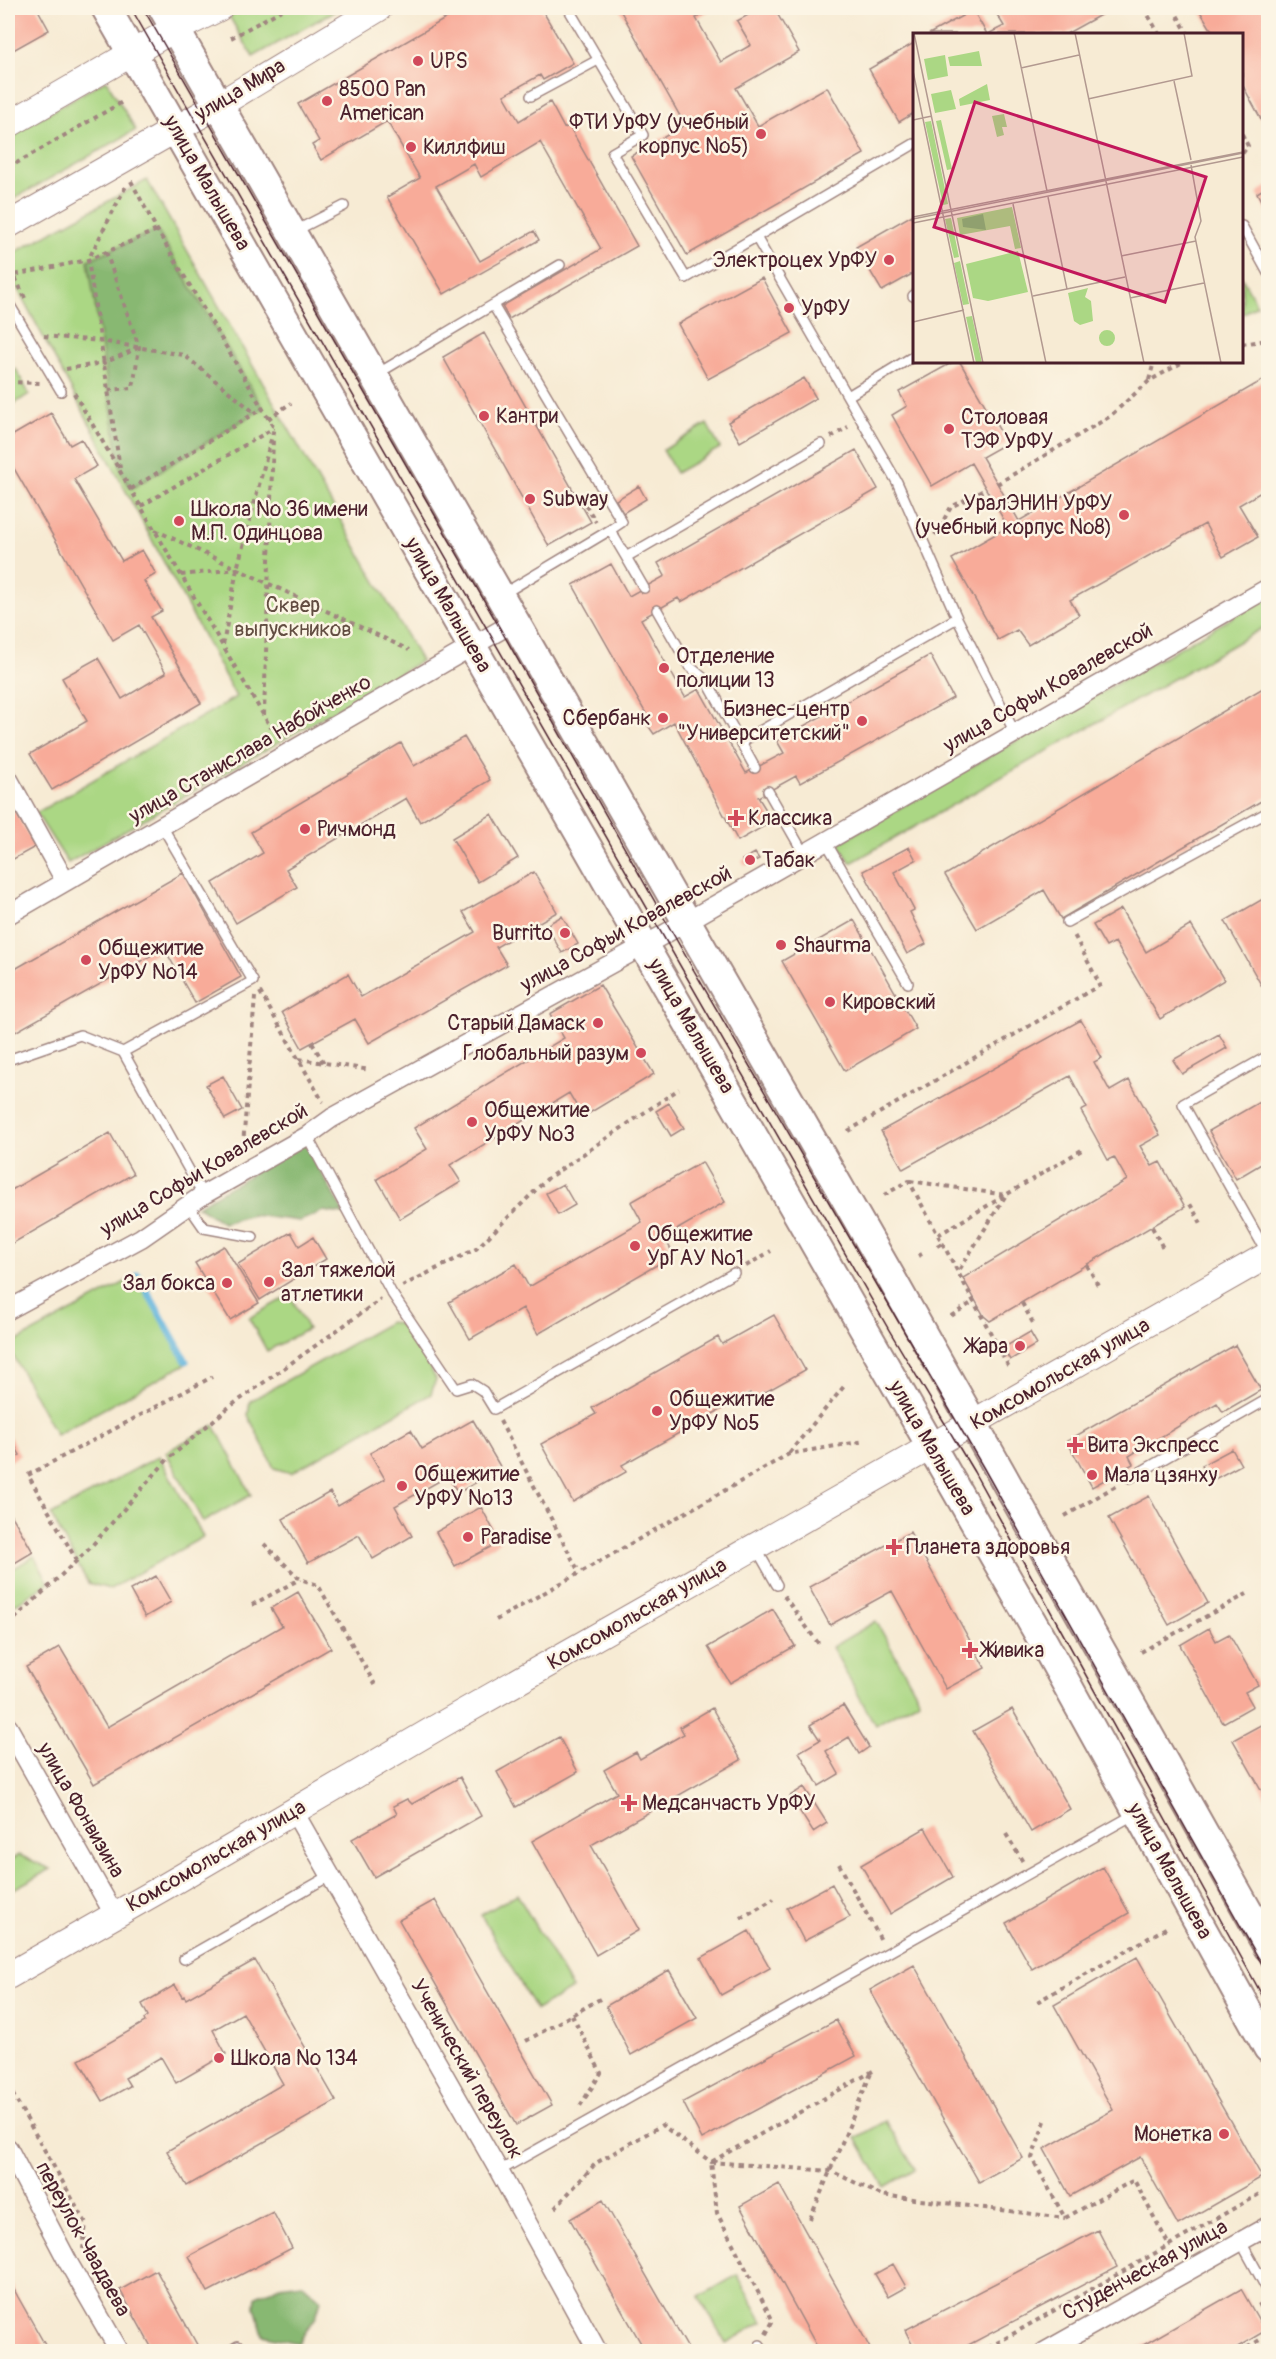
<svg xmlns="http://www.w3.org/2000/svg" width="1276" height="2359" viewBox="0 0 1276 2359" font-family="Pangolin,sans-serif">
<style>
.green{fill:#abd784;stroke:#7a7b58;stroke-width:1.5}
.forest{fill:#88b872;stroke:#696c4e;stroke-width:1.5}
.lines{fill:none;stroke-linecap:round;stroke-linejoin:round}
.stream{stroke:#62b5de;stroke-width:7}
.building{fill:#f8ab99}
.lane-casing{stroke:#a08580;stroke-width:12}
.street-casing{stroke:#a08580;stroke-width:21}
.secondary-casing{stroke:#a08580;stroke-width:28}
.primary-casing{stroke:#a08580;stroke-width:32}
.path{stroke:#a08580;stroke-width:4;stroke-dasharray:4.5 4.5;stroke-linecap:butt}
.lane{stroke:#fff;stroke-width:9}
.street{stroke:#fff;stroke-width:18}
.secondary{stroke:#fff;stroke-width:26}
.primary{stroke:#fff;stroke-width:28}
.tram{stroke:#4a1f2b;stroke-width:1.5}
.poi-dot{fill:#d1495b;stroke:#fcf5e5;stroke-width:2}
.labels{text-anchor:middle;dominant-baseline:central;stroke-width:5;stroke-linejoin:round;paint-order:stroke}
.poi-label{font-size:21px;fill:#4a1f2b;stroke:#fcf5e5;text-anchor:start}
.street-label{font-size:21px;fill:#4a1f2b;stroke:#fcf5e5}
.park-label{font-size:21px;fill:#624d41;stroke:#fcf5e5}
.inset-road{fill:none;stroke:#b29990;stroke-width:1.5}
.view{fill:#c2185b;fill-opacity:0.15;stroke:#c2185b;stroke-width:3}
.inset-edge{fill:none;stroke:#4a1f2b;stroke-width:3}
</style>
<rect width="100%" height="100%" fill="#fcf5e5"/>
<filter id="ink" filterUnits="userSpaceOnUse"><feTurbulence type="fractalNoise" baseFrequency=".0167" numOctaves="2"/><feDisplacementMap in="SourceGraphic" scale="12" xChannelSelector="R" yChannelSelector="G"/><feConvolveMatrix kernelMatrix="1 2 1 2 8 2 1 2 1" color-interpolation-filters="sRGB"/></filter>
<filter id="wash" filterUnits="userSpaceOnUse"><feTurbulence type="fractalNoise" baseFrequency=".008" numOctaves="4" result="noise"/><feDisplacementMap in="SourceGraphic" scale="24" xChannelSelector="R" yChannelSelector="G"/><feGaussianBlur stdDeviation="1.35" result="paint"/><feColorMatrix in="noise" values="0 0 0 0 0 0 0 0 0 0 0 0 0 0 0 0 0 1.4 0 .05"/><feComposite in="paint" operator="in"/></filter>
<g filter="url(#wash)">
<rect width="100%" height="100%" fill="#f7ebd4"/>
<path class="green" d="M243 8H340L253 57 229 16Z
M106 80 136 130 8 202V136Z
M147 180 421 661 68 863 36 813 236 697 8 271V256Z
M1242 278 1257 305 1242 314Z
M16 369 29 394 8 408V373Z
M707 424 720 448 676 473 663 450Z
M8 548 14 565 8 582Z
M1268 597V625L851 863 838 843Z
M138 1275 186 1364 56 1435 8 1346Z
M290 1295 308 1329 267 1351 249 1318Z
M390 1322 407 1326 436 1379 431 1394 291 1473 274 1468 248 1415 250 1401Z
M214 1425 251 1495 203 1522 166 1452Z
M159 1456 203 1537 110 1589 88 1583 51 1515Z
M34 1556 49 1583 8 1609V1572Z
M876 1621 920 1700 875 1725 832 1647Z
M19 1855 51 1869 8 1892V1861Z
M517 1894 572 1989 536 2010 481 1915Z
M886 2121 915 2169 885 2187 856 2138Z
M737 2275 763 2322 726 2343 699 2297Z"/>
<path class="forest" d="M157 230 263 408 131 489 121 472 88 260Z
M305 1143 344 1214 323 1211 300 1221 252 1215 223 1223 197 1206Z
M302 2283 321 2300 316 2317 298 2343 263 2335 255 2307 256 2296 280 2286Z"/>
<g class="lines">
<path class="stream" d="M138 1275 186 1361"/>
</g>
<g id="blocks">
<path class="building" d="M8 8H37L49 30 8 53Z
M464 8H541L573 63 543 80 540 75 504 95 519 121 550 102 564 128 569 126 637 246 509 319 502 306 601 249 540 142 481 177 474 164 436 186 480 261 534 231 539 240 444 294 387 197 420 178 387 121 321 160 312 145 319 141 298 104Z
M619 8H714L696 18 721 62 751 45 737 21 761 8H774L799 52 736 88 758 126 827 87 864 154 687 255 631 156 685 125Z
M993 8H1113L1066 34H988L1004 26Z
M1198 8H1262L1268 19V132L1242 84V34H1214Z
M973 10 987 34H929Z
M914 43V113L899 122 869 69Z
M1268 186V214L1257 193Z
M914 214V273L882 291 856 247Z
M762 278 792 333 708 379 678 324Z
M484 333 591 522 549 546 443 357Z
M953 362H960L1007 443 982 457 1019 521 1268 377V488L1239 505 1258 537 1223 557 1205 524 1070 600 1079 615 1028 645 1017 630 998 640 952 559 1008 527 971 463 932 486 892 415 907 406 899 392Z
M804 378 816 398 740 442 728 422Z
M51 413 70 445 81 439 97 466 74 479 122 561 142 550 156 574 144 581 162 611 151 617 201 703 52 790 30 754 87 721 62 678 98 658 122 699 166 673 139 625 113 640 8 458V438Z
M856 450 878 489 681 602 678 598 641 619 685 697 699 689 746 773 784 753 777 741 930 655 953 698 800 783 796 776 758 797 773 821 738 841 674 722 654 734 645 721 649 719 573 585 611 564 629 596 665 576 658 563Z
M639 486 646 499 623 513 616 500Z
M1268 685V797L1061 919 1044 890 977 929 945 875Z
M464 737 490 780 420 822 406 798 286 869 297 887 236 923 213 883 263 853 251 832 401 743 414 766Z
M8 799 35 847 8 862Z
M492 814 518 858 478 882 452 838Z
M909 847 916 860 894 872 914 910 910 912 926 944 907 954 863 871Z
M755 853 759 859 745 866 742 860Z
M534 872 557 912 496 947 507 965 369 1043 355 1019 302 1048 282 1012 348 974 361 997 475 932 463 912Z
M183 873 241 977 195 1003 164 948 10 1035 8 1030V973Z
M1268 896V997L1225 921Z
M1121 909 1146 952 1191 925 1224 980 1160 1019 1115 942 1106 947 1093 925Z
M562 916 578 944 562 953 546 925Z
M854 920 916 1029 845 1071 782 961Z
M600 985 654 1074 583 1117 569 1093 450 1165 461 1182 400 1219 377 1179 427 1149 414 1128 564 1038 550 1014Z
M1081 1020 1102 1058 1094 1062 1110 1091 1129 1080 1160 1135 1140 1146 1152 1166 1160 1162 1185 1207 990 1321 984 1316 963 1278 1127 1180 1114 1157 1108 1160 1095 1136 1081 1111 1087 1108 1070 1076 903 1169 881 1131Z
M1219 1034 1227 1048 1182 1074 1173 1060Z
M223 1076 242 1110 225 1119 206 1085Z
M1268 1097V1160L1236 1179 1209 1131Z
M669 1103 684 1128 671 1136 656 1111Z
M110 1133 133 1174 8 1246V1192Z
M702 1162 725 1202 664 1237 674 1255 538 1334 523 1308 470 1339 449 1302 516 1264 529 1287 642 1222 631 1202Z
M563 1184 575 1205 558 1215 546 1193Z
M291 1232 299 1246 313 1237 326 1259 260 1300 238 1264Z
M224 1246 259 1303 230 1320 195 1263Z
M774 1315 805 1370 753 1399 750 1393 622 1465 626 1472 573 1502 541 1444 596 1414 592 1408 718 1337 722 1344Z
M1030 1332 1037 1344 1010 1360 1003 1348Z
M1235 1345 1261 1390 1223 1412 1217 1403 1129 1456 1133 1464 1092 1487 1067 1441Z
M473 1420 501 1468 458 1493 448 1476 395 1506 412 1536 373 1559 359 1535 308 1563 283 1519 330 1492 338 1506 385 1479 370 1453 411 1430 422 1449Z
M8 1434 20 1455 8 1463Z
M1232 1449 1241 1465 1211 1481 1202 1465Z
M1149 1496 1208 1603 1169 1625 1109 1518Z
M481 1507 500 1542 455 1566 436 1532Z
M8 1509 33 1552 8 1567Z
M910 1532 985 1668 946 1689 892 1591 830 1625 809 1587Z
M156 1576 171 1602 145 1617 130 1590Z
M298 1592 331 1648 94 1784 26 1667 60 1647 107 1727 282 1626 271 1608Z
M773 1609 795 1646 730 1683 708 1647Z
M1209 1628 1216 1641 1229 1634 1258 1685 1245 1692 1253 1706 1223 1723 1180 1645Z
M843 1705 869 1747 859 1754 849 1737 826 1751 839 1774 819 1786 799 1752 820 1740 810 1725Z
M712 1708 741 1760 591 1845 639 1930 596 1955 532 1841 617 1793 604 1770 636 1752 640 1759 684 1734 680 1727Z
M1012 1709 1070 1809 1031 1832 973 1731Z
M1268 1721V1799L1267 1800 1233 1740Z
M559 1737 578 1772 516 1807 497 1772Z
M460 1777 481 1816 374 1877 352 1839 397 1814 393 1806 407 1799 412 1804Z
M804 1787 827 1823 813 1832 790 1796Z
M925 1828 953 1877 890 1914 861 1865Z
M1103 1867 1129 1913 1032 1969 1006 1923Z
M832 1884 850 1917 804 1941 787 1908Z
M435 1900 552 2105 516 2125 399 1920Z
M749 1931 770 1968 721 1995 701 1958Z
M1137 1957 1262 2177 1178 2225 1140 2157 1070 2196 1044 2149 1113 2110 1054 2005Z
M255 1960 336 2101 187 2186 167 2151 283 2084 243 2013 213 2030 226 2054 176 2083 161 2057 125 2078 130 2086 103 2101 79 2060 145 2022 144 2019 148 2016 142 2004 175 1985 182 1997 184 1996 186 1999Z
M914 1965 1023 2158 979 2182 870 1990Z
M669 1970 697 2018 631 2055 606 2006Z
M836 2020 856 2056 702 2139 683 2102Z
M779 2184 850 2311 872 2352H820L740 2206Z
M603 2200 615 2221 690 2352H646L570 2219Z
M273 2212 292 2248 208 2292 189 2256Z
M1098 2230 1117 2267 955 2352H916L905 2330Z
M893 2264 906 2287 888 2297 875 2274Z
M156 2270 201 2352H154L120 2290Z
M8 2278 18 2297 49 2352H8Z
M1241 2289 1265 2331 1236 2348 1229 2352H1131Z"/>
</g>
</g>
<g filter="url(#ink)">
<use href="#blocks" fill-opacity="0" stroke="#a08580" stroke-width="1.5"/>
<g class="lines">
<g class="lane-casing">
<path id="lane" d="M568 8 643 135 612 153 686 278 914 144
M531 96 598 60
M1242 226 1268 273
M295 231 344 206
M756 237 897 482 957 618 1015 733
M913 296 914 295
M8 302 61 391
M493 305 622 522 610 530
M377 374 560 265
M848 396 914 356
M626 557 644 588
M503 594 610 530 626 557 821 444
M657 610 689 666 707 681 755 768
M741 742 957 618
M768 791 804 854
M826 842 908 983
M1067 922 1268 812
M123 1052 253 981 162 826
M8 1060 80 1035 123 1052 203 1195
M307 1136 391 1292 456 1389 472 1384 483 1391 494 1409 734 1273
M188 1205 204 1228 253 1237
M1267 1253 1183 1104 1268 1056
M1130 1478 1268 1399
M756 1548 777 1585
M184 1959 331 1875
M499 2171 1135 1814
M1241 2242 1268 2291
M760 2345 764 2352
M228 2352 238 2346"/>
</g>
<g class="street-casing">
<path id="street" d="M8 778 65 881
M8 915 516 621
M8 1310 141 1238 203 1195 307 1136 332 1118 663 935 1268 588
M8 1727 115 1916
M293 1810 499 2171 598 2352
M8 2148 68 2262 120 2352
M1044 2352 1268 2226"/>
</g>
<g class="secondary-casing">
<path id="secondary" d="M8 125 160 37 219 8
M8 225 220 104 379 8
M8 1976 166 1886 441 1725 1268 1255"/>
</g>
<g class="primary-casing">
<path id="primary" d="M106 8 1044 1643 1268 2048
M163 8 890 1276 1268 1947"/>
</g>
<path class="path" d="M1144 8 1159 34
M1173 8 1188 34
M231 38 285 8
M1242 134 1248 146 1242 154
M8 168 124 101
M131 181 157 230 274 428 237 569 223 645
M106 252 139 347 133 388 108 390
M25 298 14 275 88 260 157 230
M44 336 101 341 184 355 255 413
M1242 344 1268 340
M66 369 104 363 138 348
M1149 380 1154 362
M8 382 40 383
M74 393 271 728
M268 419 291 403
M831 437 848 427
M120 468 88 260 127 184
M997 484 1109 417 1149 381 1183 362
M131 489 263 408
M581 497 596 522
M141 506 274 428
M155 530 409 650
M935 535 951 507 986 489
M181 575 237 569
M264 715 273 438
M260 992 323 1102
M312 1043 324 1063
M299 1059 370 1070
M848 1131 1100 985 1073 933
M243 1145 255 997
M910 1181 1006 1195 958 1272
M884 1195 909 1181 1010 1369
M1190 1204 1202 1225
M1152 1227 1163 1248
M938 1235 1085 1148
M937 1246 942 1243
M918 1256 924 1253
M1087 1265 1098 1285
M746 1266 771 1251
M402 1286 476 1249 548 1178 679 1089
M1022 1303 1033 1323
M951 1316 973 1302
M500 1421 579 1572
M789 1453 846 1384
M1065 1516 1119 1484
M264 1544 300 1579 318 1585 377 1688
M77 1561 28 1475 212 1377
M784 1596 821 1647
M252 1605 300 1579
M496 1620 789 1454 865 1441
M8 1625 88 1550 168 1459 228 1408 381 1299
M1141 1652 1247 1594
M1006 1834 1023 1862
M839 1864 882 1942
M741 1918 774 1899
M1037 2002 1166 1928
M572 2015 601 2073 578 2109
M526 2041 600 1999
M8 2086 86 2223 83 2249
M1045 2121 1032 2158 1065 2218 1134 2180 1169 2245
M555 2208 596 2163 662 2125 711 2162 831 2171 881 2195 1065 2218
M810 2219 872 2071
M1259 2303 1268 2320
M766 2334 773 2321 717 2213 711 2162 873 2071
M251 2348 277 2352
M981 2352 1268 2189
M1240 2352 1268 2335"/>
<use href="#lane" class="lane"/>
<use href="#street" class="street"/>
<use href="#secondary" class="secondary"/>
<use href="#primary" class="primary"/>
<path class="tram" d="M131 8 889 1330 974 1472 1268 2006
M143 8 501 630 689 962 983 1467 1268 1975"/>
</g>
</g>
<g class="poi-dot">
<circle cx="418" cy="61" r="6"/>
<circle cx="327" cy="101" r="6"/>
<circle cx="761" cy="134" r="6"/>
<circle cx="411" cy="147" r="6"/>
<circle cx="889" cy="260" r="6"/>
<circle cx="789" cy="308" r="6"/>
<circle cx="484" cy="416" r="6"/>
<circle cx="949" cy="429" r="6"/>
<circle cx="530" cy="499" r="6"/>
<circle cx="1124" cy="515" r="6"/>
<circle cx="179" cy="521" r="6"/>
<circle cx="664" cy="668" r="6"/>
<circle cx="663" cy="718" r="6"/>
<circle cx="862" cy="721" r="6"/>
<path d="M733 809h6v6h6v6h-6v6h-6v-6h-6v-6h6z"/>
<circle cx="305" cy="829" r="6"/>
<circle cx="750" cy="860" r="6"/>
<circle cx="565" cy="933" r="6"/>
<circle cx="781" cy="945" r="6"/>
<circle cx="86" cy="960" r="6"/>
<circle cx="830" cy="1002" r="6"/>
<circle cx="598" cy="1023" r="6"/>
<circle cx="641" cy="1053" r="6"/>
<circle cx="472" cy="1122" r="6"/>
<circle cx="635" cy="1246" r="6"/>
<circle cx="269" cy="1282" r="6"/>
<circle cx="227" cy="1283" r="6"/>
<circle cx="1020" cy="1346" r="6"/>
<circle cx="657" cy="1411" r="6"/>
<path d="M1072 1436h6v6h6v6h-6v6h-6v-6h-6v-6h6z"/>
<circle cx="1092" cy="1475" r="6"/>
<circle cx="402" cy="1486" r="6"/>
<circle cx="468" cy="1537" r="6"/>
<path d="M891 1538h6v6h6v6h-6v6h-6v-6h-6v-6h6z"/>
<path d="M967 1641h6v6h6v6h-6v6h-6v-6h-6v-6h6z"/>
<path d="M626 1794h6v6h6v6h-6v6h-6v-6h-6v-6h6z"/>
<circle cx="219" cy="2058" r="6"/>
<circle cx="1224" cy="2134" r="6"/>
</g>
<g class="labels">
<g class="poi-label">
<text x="430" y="61">UPS</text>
<text x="339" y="89">8500 Pan<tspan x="339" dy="24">American</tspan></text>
<text x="749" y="122" text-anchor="end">ФТИ УрФУ (учебный<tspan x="749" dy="24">корпус №5)</tspan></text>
<text x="423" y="147">Киллфиш</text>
<text x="877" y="260" text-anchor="end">Электроцех УрФУ</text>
<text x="801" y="308">УрФУ</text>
<text x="496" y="416">Кантри</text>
<text x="961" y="417">Столовая<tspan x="961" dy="24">ТЭФ УрФУ</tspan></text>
<text x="542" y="499">Subway</text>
<text x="1112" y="503" text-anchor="end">УралЭНИН УрФУ<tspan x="1112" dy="24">(учебный корпус №8)</tspan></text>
<text x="191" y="509">Школа № 36 имени<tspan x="191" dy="24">М.П. Одинцова</tspan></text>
<text x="676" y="656">Отделение<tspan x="676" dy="24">полиции 13</tspan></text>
<text x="850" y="709" text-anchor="end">Бизнес-центр<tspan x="850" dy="24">"Университетский"</tspan></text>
<text x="651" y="718" text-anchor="end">Сбербанк</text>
<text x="748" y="818">Классика</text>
<text x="317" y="829">Ричмонд</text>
<text x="762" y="860">Табак</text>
<text x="553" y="933" text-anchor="end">Burrito</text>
<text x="793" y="945">Shaurma</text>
<text x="98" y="948">Общежитие<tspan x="98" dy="24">УрФУ №14</tspan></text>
<text x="842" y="1002">Кировский</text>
<text x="586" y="1023" text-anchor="end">Старый Дамаск</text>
<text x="629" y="1053" text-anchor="end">Глобальный разум</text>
<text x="484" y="1110">Общежитие<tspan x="484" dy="24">УрФУ №3</tspan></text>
<text x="647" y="1234">Общежитие<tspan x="647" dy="24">УрГАУ №1</tspan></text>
<text x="281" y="1270">Зал тяжелой<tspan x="281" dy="24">атлетики</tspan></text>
<text x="215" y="1283" text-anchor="end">Зал бокса</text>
<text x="1008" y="1346" text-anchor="end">Жара</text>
<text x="669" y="1399">Общежитие<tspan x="669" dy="24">УрФУ №5</tspan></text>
<text x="1087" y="1445">Вита Экспресс</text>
<text x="414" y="1474">Общежитие<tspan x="414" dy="24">УрФУ №13</tspan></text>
<text x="1104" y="1475">Мала цзянху</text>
<text x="480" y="1537">Paradise</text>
<text x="906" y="1547">Планета здоровья</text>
<text x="982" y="1650">Живика</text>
<text x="642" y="1803">Медсанчасть УрФУ</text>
<text x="231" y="2058">Школа № 134</text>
<text x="1212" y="2134" text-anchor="end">Монетка</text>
</g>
<g class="street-label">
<text transform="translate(240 90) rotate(-31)">улица Мира</text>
<text transform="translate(207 183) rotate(60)">улица Малышева</text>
<text transform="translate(448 605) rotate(60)">улица Малышева</text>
<text transform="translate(1048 688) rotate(-30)">улица Софьи Ковалевской</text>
<text transform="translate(250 749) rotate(-30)">улица Станислава Набойченко</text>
<text transform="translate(626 929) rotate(-29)">улица Софьи Ковалевской</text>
<text transform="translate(691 1026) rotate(60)">улица Малышева</text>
<text transform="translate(204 1170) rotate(-31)">улица Софьи Ковалевской</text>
<text transform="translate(1060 1374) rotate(-30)">Комсомольская улица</text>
<text transform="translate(932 1448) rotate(60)">улица Малышева</text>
<text transform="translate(637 1614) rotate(-30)">Комсомольская улица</text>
<text transform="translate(81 1810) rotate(60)">улица Фонвизина</text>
<text transform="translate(216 1856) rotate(-30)">Комсомольская улица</text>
<text transform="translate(1170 1871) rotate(61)">улица Малышева</text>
<text transform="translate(467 2069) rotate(60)">Ученический переулок</text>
<text transform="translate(83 2239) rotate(61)">переулок Чаадаева</text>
<text transform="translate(1145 2270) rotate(-29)">Студенческая улица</text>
</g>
<g class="park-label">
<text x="293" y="605">Сквер<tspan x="293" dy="24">выпускников</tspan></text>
</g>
</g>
<g transform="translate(913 33)">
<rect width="330" height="330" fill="#f7ebd4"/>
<path d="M66 18 69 33H37L35 24ZM32 22 35 43 15 47 11 26ZM74 51 77 67 47 73 46 66ZM38 57 43 76 22 80 18 61ZM91 81 94 94H89L91 102 84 104 79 83ZM28 87 39 136 34 137 23 88ZM18 88 35 171 30 172 12 89ZM99 174 108 215 102 216 97 193 47 202 44 185ZM38 185 46 224 41 225 32 186ZM105 218 115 259 75 268 60 265 53 231ZM47 228 56 271 50 272 41 230ZM175 255 172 264 178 268 180 288 167 292 161 288 155 260ZM59 283 69 330H63L53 284ZM186 305a8 8 0 1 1 16 0a8 8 0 1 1-16 0Z" fill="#abd784"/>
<path d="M70 181 73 197 50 194 49 186Z" fill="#88b872"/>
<path class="inset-road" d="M1 0 70 330M101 0 134 158M162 0 231 330M108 35 166 22M0 38 61 330M261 48 278 127M175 66 279 43 271 0M0 87 19 83M278 132 288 188 282 204 308 330M135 164 154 256M100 171 133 330M0 184 330 119M0 186 330 120M0 190 330 124M208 223 283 208M120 263 212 244M217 265 291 250M0 289 51 277"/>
<path class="view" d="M62 69 293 144 252 269 21 194Z"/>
<rect width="330" height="330" class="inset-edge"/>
</g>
<rect width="1276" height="2359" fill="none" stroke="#fcf5e5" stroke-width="30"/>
</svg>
